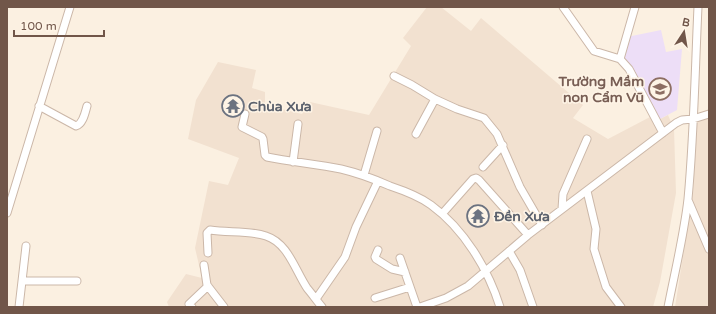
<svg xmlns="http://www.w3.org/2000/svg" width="716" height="314" viewBox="0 0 716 314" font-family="'Varela Round',sans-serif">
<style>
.residential{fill:#f2e1d0}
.education{fill:#eddef7}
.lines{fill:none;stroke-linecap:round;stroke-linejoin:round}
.minor-casing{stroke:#cbb7a8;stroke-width:9}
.minor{stroke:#fff;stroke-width:7}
.labels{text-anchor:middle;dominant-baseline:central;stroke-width:3;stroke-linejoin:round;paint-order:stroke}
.education-label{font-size:14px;font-weight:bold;fill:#785e54;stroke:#fef4e6;text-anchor:end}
.worship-label{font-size:14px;font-weight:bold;fill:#5b616d;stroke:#fef4e6;text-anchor:start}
</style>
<rect width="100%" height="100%" fill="#fbf0e1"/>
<path class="residential" d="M427 7H441L471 31 481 18 583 105 573 118 608 139 650 117 658 120 668 115 674 129 676 193 660 282 653 307H169L167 302 186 274 202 278 195 248 209 181 228 185 239 158 188 139 196 100 218 62 256 70 252 88 265 92V105L302 114 310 102 369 115 411 46 403 38Z
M709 117V307H675L693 193 697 121Z"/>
<path class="education" d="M661 30 666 52 682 49 677 110 658 120 621 58 627 37Z"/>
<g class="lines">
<g class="minor-casing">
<path id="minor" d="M563 7 594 51 620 59 629 69 663 133
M620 59 635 7
M394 76 412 85 435 99 457 109 484 118 497 134 520 187 542 225
M39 106 76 126C83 124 85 113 87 106
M245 114 242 127 262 137 263 139 265 155 267 157C291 162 317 164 341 169 358 173 374 179 390 186 405 191 419 196 431 205 464 229 488 269 500 307
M416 134 435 99
M293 162 298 124
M483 167 503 145
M364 175 377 131
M587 191 596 229 594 249 606 287 621 307
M688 200 709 249
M562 209 563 194 587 139
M7 213 70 7
M442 214 473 179 476 178 479 180 528 235
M378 250 375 257 376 259 392 269 405 272
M509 251 520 270 533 307
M208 253 207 233 210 230C228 233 248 230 266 236 288 243 295 270 307 288 312 294 317 301 322 307
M400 258 417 307
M204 265 207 285 224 307
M22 281 26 246
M375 298 410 287
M316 299 345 257 356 227 378 181
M19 307 22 281H77
M192 307 189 304 208 286
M420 307 446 298 468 286 528 235 676 123 682 120 693 119 709 114
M668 307C675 271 684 235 688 199 694 135 695 71 698 7"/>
</g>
<use href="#minor" class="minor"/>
</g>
<defs>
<g id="school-ring" transform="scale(1.15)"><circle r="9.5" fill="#fef4e6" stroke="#8d6e63" stroke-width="1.5"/><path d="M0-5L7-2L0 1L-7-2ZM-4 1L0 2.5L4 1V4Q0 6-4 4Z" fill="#8d6e63"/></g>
<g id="temple-ring" transform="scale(1.15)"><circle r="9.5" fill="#fef4e6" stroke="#6b7280" stroke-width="1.5"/><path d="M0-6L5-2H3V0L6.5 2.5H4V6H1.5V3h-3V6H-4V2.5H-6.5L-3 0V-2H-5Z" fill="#6b7280"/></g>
</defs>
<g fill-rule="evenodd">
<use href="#school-ring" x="660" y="89"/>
<use href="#temple-ring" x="233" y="106"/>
<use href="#temple-ring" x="478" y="216"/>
</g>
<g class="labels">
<g class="education-label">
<text x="644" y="81">Trường Mầm<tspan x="644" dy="16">non Cẩm Vũ</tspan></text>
</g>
<g class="worship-label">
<text x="248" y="106">Chùa Xưa</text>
<text x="494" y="216">Đền Xưa</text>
</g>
</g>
<rect width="716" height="314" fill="none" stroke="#715649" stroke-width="16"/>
<g transform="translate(684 32) rotate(12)" stroke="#fef4e6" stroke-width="3" paint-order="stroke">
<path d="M0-3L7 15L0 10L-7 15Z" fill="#715649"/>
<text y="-6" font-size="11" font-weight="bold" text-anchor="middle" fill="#715649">B</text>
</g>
<path d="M14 30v6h90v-6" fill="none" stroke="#715649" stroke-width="2"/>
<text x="20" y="30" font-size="12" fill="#715649" stroke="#fef4e6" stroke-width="3" paint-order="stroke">100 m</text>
</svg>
